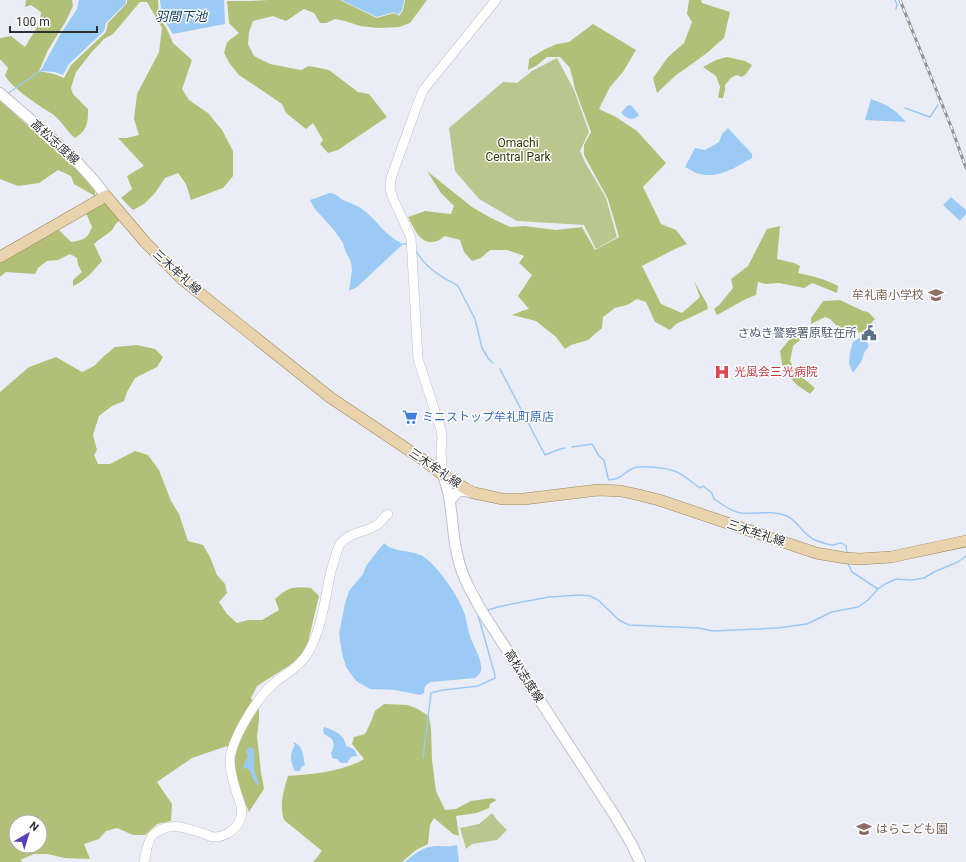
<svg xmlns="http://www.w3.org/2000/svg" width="966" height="862" viewBox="0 0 966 862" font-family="Roboto,'Noto Sans JP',sans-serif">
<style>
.green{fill:#bbc68e}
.forest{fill:#b2c077;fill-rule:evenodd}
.water{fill:#9bcaf5}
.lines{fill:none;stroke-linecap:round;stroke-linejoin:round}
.stream{stroke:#9bcaf5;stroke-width:1.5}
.tertiary-casing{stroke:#bec0c9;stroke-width:10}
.secondary-casing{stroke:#bec0c9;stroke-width:12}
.primary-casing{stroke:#9c875e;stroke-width:12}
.tertiary{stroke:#fff;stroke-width:9}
.secondary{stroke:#fff;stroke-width:10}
.primary{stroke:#e8d3ac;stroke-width:11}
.rail-casing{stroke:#92949a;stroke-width:3}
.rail{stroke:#fff;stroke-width:1.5;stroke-dasharray:4.5;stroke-linecap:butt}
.labels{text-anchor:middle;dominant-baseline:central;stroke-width:3;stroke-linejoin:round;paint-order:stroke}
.street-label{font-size:12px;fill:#2e2f33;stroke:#fff}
.park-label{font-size:12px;fill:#313900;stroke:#fff}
.education-label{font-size:12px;fill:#785e54;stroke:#fff;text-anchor:end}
.service-label{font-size:12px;fill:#4e5e75;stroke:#fff;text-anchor:end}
.health-label{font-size:12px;fill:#be3a42;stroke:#fff;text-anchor:start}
.shop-label{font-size:12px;fill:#366cbe;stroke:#fff;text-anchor:start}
.water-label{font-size:13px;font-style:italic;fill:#0c395c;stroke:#fff}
</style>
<rect width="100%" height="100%" fill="#ebedf6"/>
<path class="green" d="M557 58 574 90 589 132 580 151 585 162 606 198 617 237 596 249 584 225 517 221 479 199 455 171 449 128 503 82 517 83 532 71Z
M492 813 498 821 507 830 497 840 472 844 466 849 460 828 479 824Z"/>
<path class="forest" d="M26 0H72L73 6 66 21 48 50 39 71 54 74 64 78 71 65 106 32 108 23 127 3V0H158L159 17 167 29 173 43 192 60 182 89 189 100 208 113 222 130 233 151V176L223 188 191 200 186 184 178 173 165 178 155 193 144 204 133 210 121 198 132 189 127 176 144 166 118 138H127L139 135 134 119 137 94 159 52 162 28 147 2H140L113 34 104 39 91 53 76 72 71 88 73 94 88 109C88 122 88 130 75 138 67 132 63 123 56 117 52 113 47 111 43 108 32 101 9 85 5 75L8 68 1 60H0V38L11 36 25 47 40 22 41 12 31 5 25 7Z
M269 0H340L377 18 394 13 399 16 403 10 405 0H427L410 23 399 27 378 28 360 26 345 21 335 19 326 23H320L314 13 304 9 286 21 273 16 253 21 249 32 248 44 254 56 270 64 301 70 309 66 329 70 358 92 369 94 387 117 338 150 328 153 320 144 323 140 313 123 306 129 286 113 282 104 239 75 230 64 224 53 227 42 239 33 229 23 227 1H251Z
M689 0H701L702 3 730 12 724 38 707 53 675 76 657 93 653 78 668 57 684 43 692 22 687 14Z
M593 24 636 50 623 72 610 87 599 109 616 117 637 131 666 163 643 187 661 224 676 230 687 244 675 249 642 266 661 304 682 313 700 297 694 281 707 304 708 309 676 324 670 330 655 322 646 302 637 299 627 305 615 308 603 317 602 328 588 340 571 345 565 349 556 337 536 321 512 315 522 311 529 309 518 296 532 275 519 263 524 256 507 250H490L481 258 472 261 464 252 460 240 445 236C443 237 440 240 437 241 421 247 414 228 408 217L425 211 451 214 454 206 441 193 427 171 472 207 491 218 510 227 525 226 556 230 582 227 595 250 619 237 608 199 584 155V145L591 132 575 89 570 68 560 57H547L536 66 528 70 529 59 545 49 557 44 569 42Z
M727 57 745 61 752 65 746 74 742 77 736 75 731 78 725 85V90L723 98H718L720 87 716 76 703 67 716 60Z
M0 100 51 147 60 152 95 184V196L74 184 71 176 58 170 39 183 18 186 0 179Z
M106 202 118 215 119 221C113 225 115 228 111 231 105 236 99 239 94 244L102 261C93 271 85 281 73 286V280L82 272 78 265 77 258 70 254 58 260 47 261 38 268 35 274 6 272 0 277V263L58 229 71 242C84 240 87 239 92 227L86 213Z
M780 226 777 259 794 263 800 266 798 273C812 276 825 279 838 286L837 293 812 283 804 288 779 283 766 284 758 282 756 295 746 299 717 315 714 309 720 304 733 288 731 279 748 266 767 229Z
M840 300 863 311 868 312 875 319 863 332 854 333 840 329 830 319 825 317 811 324V318L823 301Z
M798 335H806L793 346 790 361 797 373 815 388 810 394 797 385 783 370 780 351 789 340Z
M137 345 155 349 163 357 157 367 135 378 127 392 124 401 112 406 99 416 93 435 97 450 94 455 98 464H110L135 451 148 455 159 470 171 501 179 514 188 541 203 545 210 557 217 575 225 584 227 593 219 602 227 614 237 623 248 620H262L279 610 275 599C288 587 294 586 311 588L319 596 307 646 298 660 257 686 251 698 259 709V720L257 736 261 772 264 789 249 812 242 795 227 746 192 758 157 782 172 804 171 821 157 824 145 835H133L117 828 106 831 99 839 84 844 90 859 64 858 48 854H34L20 860 23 862H0V392L29 367 56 357 82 372 94 366 104 356 115 347ZM16 822H40V846H16Z
M384 704 407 705 416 708 429 716 431 729 432 760 436 791 445 810 456 809 471 801 492 798 497 800 490 804 489 808 477 813 456 816 459 836 453 834 434 818 430 825 428 844 416 850 402 862H313L322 851 284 820C279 805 284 789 288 776 314 774 341 772 364 759L352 744 354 737 365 734 370 724 375 711Z"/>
<path class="water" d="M79 0H126V3L106 23 104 31 69 64 63 75 55 72 42 71V68L60 35 77 9Z
M160 0H224L225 24 173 34 162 17Z
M341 0H404V1L402 10 398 15 394 12 377 17Z
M871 99C886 104 895 109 906 122L865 120Z
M628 105 632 106 639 115C632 122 628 119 621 113Z
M728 128 752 154V158C734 168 718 180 696 173 692 171 689 169 685 167L695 148 705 150 719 142 722 134Z
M330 193C336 193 338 197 343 200 352 204 358 205 366 212 378 222 386 236 401 243L402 245 357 287 349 291 352 270 351 262 345 250 343 243 334 230 315 209 310 200Z
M951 197 966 210V214L960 221 943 205Z
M859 338 865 339 869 346 865 351 861 362 853 373 849 364 850 352 853 342Z
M384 543C393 554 414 548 427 559 442 573 458 595 465 615 467 623 468 631 471 639 474 647 485 665 480 673 479 675 477 676 475 678L431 682C423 686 425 687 424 693L420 695 395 690 370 689 356 681 346 667 342 653 339 634 345 603 349 591 363 574 366 566Z
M324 727C334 730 345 735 346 746 352 748 356 749 357 756L351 757 347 763H341L337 759 332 758 331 753 334 745 332 739 324 734 323 730Z
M293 742C303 745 303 755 305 765L301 767 300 771H295C290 761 289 755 295 745L293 743Z
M249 747 254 749C255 755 254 757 254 762 253 770 257 777 259 784L257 785 252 777 250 770 246 768 244 769 243 766 248 757 246 751Z
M457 845 459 862H405C415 853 424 846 438 846 446 846 449 847 457 845Z"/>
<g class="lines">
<path class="stream" d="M895 0 897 4 896 9
M7 94 43 69
M905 108 930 117 938 105
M400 244H408
M416 251C423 263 432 271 444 278 449 281 453 282 458 286L475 319 482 348 488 358 493 363
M500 369 545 455 560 449 565 448
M572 447 592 444 599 456 604 460 608 478 609 480C623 479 623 472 634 468 640 465 668 468 674 471 682 473 694 484 700 488L703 486 712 493 714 499C721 504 733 512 741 513 756 514 772 510 787 516 798 521 803 535 815 540 818 541 829 545 832 545 838 545 839 540 846 546L847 553
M847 562 852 572 878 589
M488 610 502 606 549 597 581 595 590 596 598 600 619 620 629 625 698 628 713 631 778 628 807 624 832 612 858 607 868 600 878 589 885 584 896 579 912 580 924 578 934 572 958 562 966 556
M423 758 431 693 443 690 478 686 495 678V675L478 615"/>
<g class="tertiary-casing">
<path id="tertiary" d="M443 475 441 454 442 437 441 430 418 359 411 238 393 198 390 189 391 178 419 100 424 89 496 0
M144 862C146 854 147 843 152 836 154 833 158 831 162 829 176 823 188 829 202 833 206 834 210 837 214 837 225 837 236 830 240 820 244 811 240 803 237 794 233 780 228 766 231 753 237 731 257 698 273 684 285 674 301 666 309 651 323 626 325 595 332 567 335 560 336 551 340 544 348 533 366 532 377 525 381 522 384 517 388 514"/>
</g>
<g class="secondary-casing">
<path id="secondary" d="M0 93C37 126 77 156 106 196
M443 475C446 484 449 493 450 503 453 521 453 540 458 558 462 577 472 593 481 610L615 816 632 845 640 862
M450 501C457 491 460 488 472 493"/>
</g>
<g class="primary-casing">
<path id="primary" d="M0 257 106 196 145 242 182 279 331 398 422 459 443 475 466 489 474 493 484 495 502 499H524L598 490 621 491 639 495 659 500 816 553 845 558 860 559 891 557 966 541"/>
</g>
<use href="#tertiary" class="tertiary"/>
<use href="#secondary" class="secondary"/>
<use href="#primary" class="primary"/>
<g class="rail-casing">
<path id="rail" d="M900 0 952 129 966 168"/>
</g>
<use href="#rail" class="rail"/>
</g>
<defs>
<g id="school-bare" transform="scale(1.2)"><path d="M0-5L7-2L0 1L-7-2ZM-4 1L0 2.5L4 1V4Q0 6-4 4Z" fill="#8d6e63" stroke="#fff" stroke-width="2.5" paint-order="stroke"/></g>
<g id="civic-bare" transform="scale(1.2)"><path d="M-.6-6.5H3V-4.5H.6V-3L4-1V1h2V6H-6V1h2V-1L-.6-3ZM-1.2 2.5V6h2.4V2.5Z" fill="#5c6f8a" stroke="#fff" stroke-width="2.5" paint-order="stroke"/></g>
<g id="hospital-bare" transform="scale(1.2)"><path d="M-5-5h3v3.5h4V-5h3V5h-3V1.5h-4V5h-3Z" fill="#e0444e" stroke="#fff" stroke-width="2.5" paint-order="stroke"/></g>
<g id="supermarket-bare" transform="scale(1.2)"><path d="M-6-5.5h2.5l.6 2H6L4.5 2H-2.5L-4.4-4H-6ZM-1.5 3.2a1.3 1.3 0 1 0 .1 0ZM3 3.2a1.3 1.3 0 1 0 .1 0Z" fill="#3f7fe0" stroke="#fff" stroke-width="2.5" paint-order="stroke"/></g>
</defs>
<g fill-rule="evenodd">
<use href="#school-bare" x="936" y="295"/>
<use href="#civic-bare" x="869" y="333"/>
<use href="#hospital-bare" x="722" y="372"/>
<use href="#supermarket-bare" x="410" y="417"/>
<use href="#school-bare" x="864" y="829"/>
</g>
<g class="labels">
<g class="street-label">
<text transform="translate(55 142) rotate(42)">高松志度線</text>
<text transform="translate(177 272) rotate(42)">三木牟礼線</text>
<text transform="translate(435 468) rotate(34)">三木牟礼線</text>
<text transform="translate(756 533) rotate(18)">三木牟礼線</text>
<text transform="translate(524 676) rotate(57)">高松志度線</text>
</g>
<g class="park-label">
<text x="518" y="143">Omachi<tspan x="518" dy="14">Central Park</tspan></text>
</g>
<g class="education-label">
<text x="924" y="295">牟礼南小学校</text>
<text x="876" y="829" text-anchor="start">はらこども園</text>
</g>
<g class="service-label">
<text x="857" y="333">さぬき警察署原駐在所</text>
</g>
<g class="health-label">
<text x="734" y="372">光風会三光病院</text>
</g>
<g class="shop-label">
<text x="422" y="417">ミニストップ牟礼町原店</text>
</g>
<g class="water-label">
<text x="181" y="16">羽間下池</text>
</g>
</g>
<g transform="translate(28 834) rotate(38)"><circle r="19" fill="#ffffff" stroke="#abacad"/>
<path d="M0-3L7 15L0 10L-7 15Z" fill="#5b40b8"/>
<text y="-6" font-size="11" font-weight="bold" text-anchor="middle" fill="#2e2f33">N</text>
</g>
<path d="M10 26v6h87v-6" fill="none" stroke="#2e2f33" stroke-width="2"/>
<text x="16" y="26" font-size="12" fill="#2e2f33" stroke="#ffffff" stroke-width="3" paint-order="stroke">100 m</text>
</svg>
